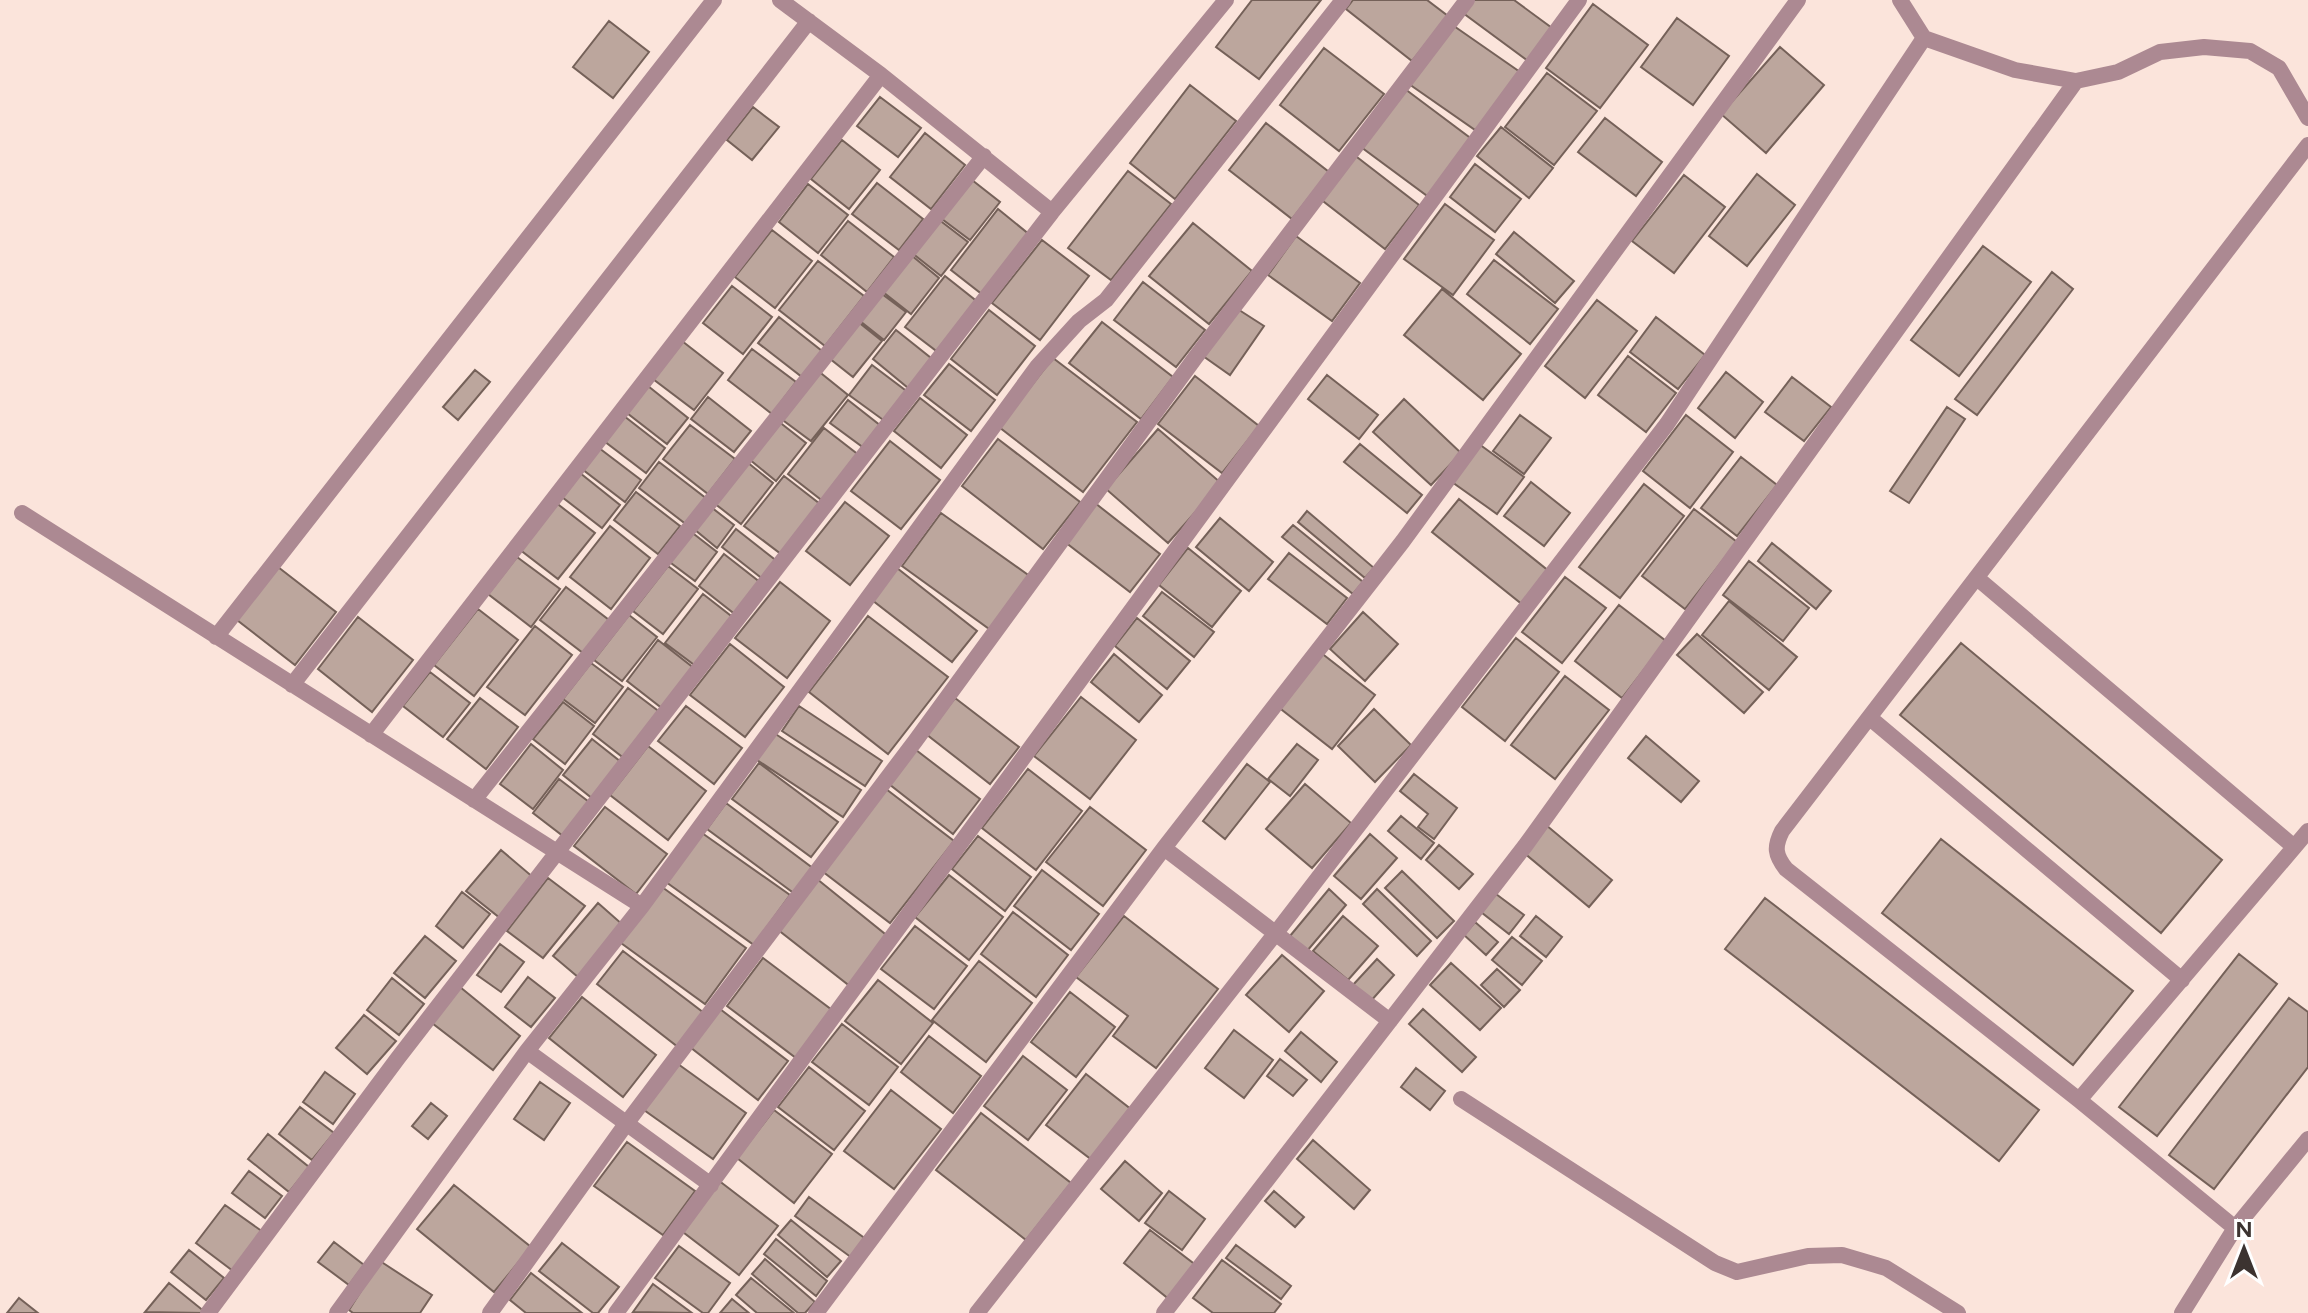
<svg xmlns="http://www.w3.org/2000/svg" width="2308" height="1313" viewBox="0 0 2308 1313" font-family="Figtree,sans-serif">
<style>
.building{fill:#bca69d;stroke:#756159;stroke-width:2}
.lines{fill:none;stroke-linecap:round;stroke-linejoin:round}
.street{stroke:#ac8992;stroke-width:16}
</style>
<rect width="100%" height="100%" fill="#fbe4db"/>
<path class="building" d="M1252 0H1321L1259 79 1216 47Z
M1353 0H1427L1448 16 1412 61 1346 9Z
M1472 0H1514L1552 28 1528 61 1463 13Z
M1593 4 1648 45 1600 108 1546 68Z
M1677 18 1729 56 1693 105 1641 67Z
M609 21 649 52 613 98 573 67Z
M1451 24 1520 72 1478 132 1409 84Z
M1780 47 1824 85 1766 153 1721 114Z
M1324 48 1384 94 1339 151 1280 105Z
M1547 73 1597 111 1554 165 1505 127Z
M1190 85 1236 121 1175 199 1130 163Z
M1405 89 1473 140 1430 198 1361 147Z
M880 97 921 128 898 157 857 126Z
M753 107 779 127 752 160 727 140Z
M1605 118 1662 162 1636 196 1578 152Z
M1266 123 1329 172 1292 219 1229 170Z
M1501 127 1553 168 1529 198 1477 156Z
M925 133 965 165 931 209 890 177Z
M842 140 880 170 849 209 811 179Z
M1353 154 1419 205 1385 249 1319 198Z
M1475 164 1521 199 1495 232 1450 197Z
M1128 171 1171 204 1111 280 1068 248Z
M1757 174 1795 205 1747 266 1709 236Z
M1684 175 1725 207 1674 273 1632 241Z
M972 180 1000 202 970 240 942 219Z
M877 183 923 219 899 250 852 214Z
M808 184 848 215 818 253 779 222Z
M1445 204 1494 240 1453 295 1404 259Z
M998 209 1030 235 983 295 951 270Z
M938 219 968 242 941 276 912 253Z
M848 221 894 257 867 292 821 255Z
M1193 223 1252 271 1209 324 1149 276Z
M772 230 812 261 775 308 735 277Z
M1514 232 1574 281 1555 303 1496 254Z
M1296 236 1360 283 1332 321 1268 275Z
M1042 240 1089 276 1040 340 992 303Z
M1983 246 2031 282 1959 376 1911 340Z
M911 255 939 278 911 314 883 292Z
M1494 260 1558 309 1530 344 1467 294Z
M818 261 864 296 825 346 779 310Z
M2052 272 2073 289 1977 415 1955 399Z
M945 276 979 303 939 353 905 327Z
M1143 282 1205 330 1176 367 1114 320Z
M732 286 772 317 743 354 703 323Z
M1442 289 1521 354 1483 400 1404 335Z
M882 294 906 312 884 340 860 321Z
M1597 300 1637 331 1585 398 1545 366Z
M1236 308 1264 326 1230 375 1203 356Z
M989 310 1035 346 997 395 951 359Z
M779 317 822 351 802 377 758 343Z
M1656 317 1705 355 1678 389 1630 352Z
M857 321 882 341 853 377 829 358Z
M1102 322 1173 377 1141 419 1069 363Z
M896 330 936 362 913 392 873 359Z
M682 341 723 373 694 410 653 379Z
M752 349 796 382 772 414 728 380Z
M1628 356 1676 393 1646 432 1598 395Z
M1053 358 1137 422 1083 492 999 427Z
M949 364 995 400 971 431 924 395Z
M872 365 909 393 886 422 849 395Z
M475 370 490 382 458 420 443 407Z
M817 370 848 395 811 441 780 418Z
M1726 372 1763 402 1735 438 1698 408Z
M1327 375 1378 415 1359 439 1308 399Z
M1195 376 1259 426 1222 473 1158 424Z
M1792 377 1831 407 1804 441 1765 412Z
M648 386 688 418 667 444 627 413Z
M708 397 751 431 734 452 691 419Z
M920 398 967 435 941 468 894 431Z
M1404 399 1461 453 1431 485 1373 432Z
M848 400 881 426 864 448 830 423Z
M1947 407 1965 419 1909 503 1890 491Z
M1520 415 1551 438 1524 474 1493 451Z
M1686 415 1733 452 1690 508 1643 471Z
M624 416 665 448 646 473 604 441Z
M778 421 806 443 776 481 749 459Z
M690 425 735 459 708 494 663 459Z
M824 428 860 456 824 502 788 474Z
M1158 429 1221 483 1168 543 1106 489Z
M998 439 1080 502 1043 549 962 486Z
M890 441 940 480 901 529 851 491Z
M1360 444 1422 495 1407 513 1344 462Z
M1479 444 1524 477 1497 514 1452 482Z
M599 448 641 480 625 502 582 469Z
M1741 457 1777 485 1737 536 1701 508Z
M659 462 707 499 687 525 639 488Z
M747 462 773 483 741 524 714 503Z
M580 473 620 505 602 528 562 497Z
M784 476 820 504 781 554 744 526Z
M1531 482 1570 513 1544 546 1504 516Z
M1644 484 1684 516 1620 598 1579 567Z
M636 492 680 526 658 554 614 520Z
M1459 499 1550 572 1523 605 1432 532Z
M555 502 595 533 558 579 519 549Z
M845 502 889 536 850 585 806 551Z
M1095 503 1160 554 1130 592 1065 542Z
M711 507 734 525 717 548 694 529Z
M1694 509 1737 542 1685 609 1642 576Z
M1307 511 1374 568 1365 578 1298 522Z
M941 513 1031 577 992 631 902 566Z
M1220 518 1273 562 1249 591 1196 547Z
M1293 525 1363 582 1353 594 1282 537Z
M610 526 650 558 611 609 570 577Z
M736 529 778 562 764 580 722 547Z
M690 531 717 552 695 581 667 560Z
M1772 543 1831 591 1816 609 1758 561Z
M1188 548 1241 591 1212 627 1159 585Z
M1289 553 1347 598 1327 624 1268 579Z
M724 554 761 583 736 615 699 586Z
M517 557 560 589 531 627 488 594Z
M1749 561 1809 608 1783 641 1723 595Z
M668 566 698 589 663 634 633 611Z
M278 567 336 612 295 665 237 620Z
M897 568 977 631 952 662 872 600Z
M1565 577 1606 608 1562 663 1522 632Z
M780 582 830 621 787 678 735 638Z
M566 587 609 620 583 653 540 620Z
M1162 592 1214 632 1194 657 1143 616Z
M703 594 735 619 697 667 665 643Z
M1729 601 1797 657 1769 690 1702 635Z
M1619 605 1666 641 1622 698 1575 661Z
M478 609 518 640 474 696 434 665Z
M1363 612 1398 644 1365 681 1330 649Z
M629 615 657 637 622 681 594 660Z
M868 616 948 677 888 754 809 692Z
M358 617 413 660 372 712 318 669Z
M1137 618 1190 661 1167 689 1115 646Z
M535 626 572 655 525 715 487 687Z
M1697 634 1763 692 1744 713 1677 655Z
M1516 638 1559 672 1505 741 1462 707Z
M658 640 695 669 663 709 627 681Z
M1961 643 2222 860 2161 933 1900 715Z
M730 644 784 687 745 737 690 695Z
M1320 652 1375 695 1332 749 1277 706Z
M1114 654 1162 695 1139 722 1091 682Z
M591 663 623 687 595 723 563 699Z
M430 672 470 703 443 737 403 706Z
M1565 676 1609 710 1555 779 1511 745Z
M628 688 661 713 625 759 593 734Z
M1081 697 1136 740 1090 799 1034 756Z
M480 698 518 727 486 769 447 739Z
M955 698 1019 747 990 784 926 734Z
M563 702 594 726 565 764 533 739Z
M686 706 742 748 714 784 658 741Z
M799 706 882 761 865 786 782 731Z
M1374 709 1411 745 1375 782 1338 746Z
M774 733 861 790 843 817 757 760Z
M1646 736 1699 781 1681 802 1628 758Z
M592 739 621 762 593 799 563 775Z
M531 744 563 770 533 809 500 784Z
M1297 744 1318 760 1290 796 1268 779Z
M648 746 706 791 668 840 610 795Z
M916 750 980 799 953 834 889 784Z
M759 763 838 822 811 857 732 799Z
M1247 764 1270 782 1225 839 1203 821Z
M1028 769 1082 811 1036 870 982 828Z
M1414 774 1457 808 1434 839 1418 827 1428 814 1400 791Z
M559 779 589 802 563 836 533 813Z
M1305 784 1351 823 1312 868 1266 829Z
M886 789 954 841 890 923 822 871Z
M726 803 814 869 795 894 707 829Z
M605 807 667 854 636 894 574 846Z
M1090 807 1146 850 1103 906 1046 862Z
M1401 816 1434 843 1421 859 1388 831Z
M1546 825 1612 880 1589 907 1523 852Z
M702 833 790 895 754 945 666 882Z
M1370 834 1397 858 1361 899 1334 876Z
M978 836 1031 877 1005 911 952 869Z
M1941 839 2133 991 2073 1065 1882 913Z
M1439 845 1473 874 1459 889 1426 860Z
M501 850 534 878 500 918 466 891Z
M1042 870 1099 914 1071 950 1014 906Z
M1402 871 1454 921 1437 938 1385 888Z
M949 875 1003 917 969 960 915 917Z
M548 878 585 906 543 958 507 931Z
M817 879 890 938 851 987 777 929Z
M662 887 746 948 705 1004 621 943Z
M1329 889 1346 905 1307 951 1290 936Z
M1377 889 1431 941 1417 956 1363 904Z
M462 892 490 914 463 948 436 926Z
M1496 894 1524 915 1509 934 1481 912Z
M1765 898 2039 1110 1999 1161 1725 949Z
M598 903 623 925 578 977 553 956Z
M1013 912 1068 955 1036 997 981 954Z
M1124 916 1218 989 1156 1068 1113 1036 1128 1016 1076 977Z
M1343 916 1378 946 1348 980 1313 951Z
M1536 916 1562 937 1546 957 1520 936Z
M1475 922 1498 942 1486 955 1464 935Z
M915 926 967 966 934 1009 881 969Z
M425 936 456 961 425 998 394 973Z
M1512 937 1542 961 1522 985 1492 960Z
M500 944 524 962 501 992 477 975Z
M623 951 704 1013 678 1047 597 984Z
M2239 954 2277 984 2157 1136 2119 1107Z
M1282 955 1324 991 1289 1032 1246 995Z
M763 958 832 1010 796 1058 727 1006Z
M1377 959 1394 975 1370 1002 1352 986Z
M979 961 1032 1003 986 1062 932 1020Z
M1451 963 1501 1008 1480 1030 1430 985Z
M1497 969 1520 990 1504 1007 1481 985Z
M528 977 555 998 531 1027 505 1007Z
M392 978 424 1004 399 1035 367 1010Z
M878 980 933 1023 901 1064 845 1021Z
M460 987 520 1036 493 1070 432 1023Z
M1070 992 1115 1027 1076 1077 1031 1042Z
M582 997 656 1055 623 1097 549 1038Z
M2289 998 2308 1012V1067L2214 1189 2169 1155Z
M720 1009 788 1061 758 1100 690 1047Z
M1423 1009 1476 1057 1462 1072 1409 1024Z
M364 1015 396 1041 367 1074 336 1048Z
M842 1024 898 1067 869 1105 812 1062Z
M1234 1030 1273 1060 1244 1098 1205 1068Z
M1301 1032 1337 1062 1321 1082 1285 1051Z
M929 1036 981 1076 953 1113 901 1072Z
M1023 1056 1067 1090 1028 1140 984 1106Z
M1280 1059 1307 1080 1293 1096 1267 1076Z
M678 1064 746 1113 713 1159 644 1110Z
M809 1067 865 1111 834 1150 778 1107Z
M1416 1068 1445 1091 1430 1110 1401 1087Z
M325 1072 355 1094 333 1124 303 1102Z
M1086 1074 1132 1110 1092 1160 1046 1125Z
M540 1082 570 1103 544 1140 514 1119Z
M891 1090 941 1129 894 1189 844 1151Z
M431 1103 447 1116 428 1139 412 1126Z
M300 1107 334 1133 312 1160 279 1134Z
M774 1110 832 1154 794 1203 737 1158Z
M981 1113 1071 1183 1026 1240 936 1170Z
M268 1134 309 1167 289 1192 248 1159Z
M1313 1140 1370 1190 1354 1209 1297 1159Z
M627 1142 695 1191 663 1235 594 1186Z
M1125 1161 1162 1193 1139 1221 1101 1189Z
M249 1171 282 1196 265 1218 232 1193Z
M718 1180 778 1226 739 1275 679 1229Z
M454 1185 531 1247 494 1292 417 1229Z
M1169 1191 1205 1219 1182 1250 1145 1223Z
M1274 1191 1304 1217 1295 1227 1265 1201Z
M809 1197 867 1240 852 1258 795 1216Z
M225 1205 263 1232 233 1271 196 1243Z
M791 1220 841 1261 827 1277 778 1235Z
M1150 1230 1197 1266 1170 1300 1124 1263Z
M776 1239 827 1281 816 1296 764 1254Z
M334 1242 364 1265 349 1285 318 1262Z
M562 1243 619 1287 598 1313H593L539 1271Z
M1236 1245 1291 1286 1281 1299 1226 1258Z
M679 1246 730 1283 708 1313H703L655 1278Z
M189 1250 224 1278 206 1300 171 1272Z
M765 1259 815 1302 805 1313H798L752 1274Z
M1222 1260 1281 1304 1274 1313H1213L1193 1298Z
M380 1261 432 1295 420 1313H353L349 1310Z
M531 1273 582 1313H526L510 1300Z
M751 1278 794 1313H757L736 1295Z
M169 1283 205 1312 204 1313 145 1312Z
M653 1284 692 1313 633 1312Z
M19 1298 38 1313H7Z
M732 1299 749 1313H720Z"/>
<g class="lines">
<path class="street" d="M780 0 881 75 1052 212
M1900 0 1924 38 2015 70 2076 81 2118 72 2160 52 2204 47 2250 51 2279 68 2308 118
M22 513 642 906
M1977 578 2293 846
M216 637 714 0
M292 685 809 21
M1870 718 2182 980
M371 735 881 75
M474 800 984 156
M1164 848 1390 1021
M527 1051 711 1185
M1461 1099 1715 1263 1737 1272 1808 1256 1842 1255 1886 1268 1958 1313
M2079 1100 2308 831
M2235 1228 2079 1100 1786 869C1775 855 1774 847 1782 831L2308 145
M208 1313 398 1058 1052 212 1226 0
M337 1313 527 1051 642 906 1037 367 1079 321 1106 300 1343 0
M490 1313 626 1124 916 740 1195 358 1467 0
M616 1313 1579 0
M816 1313 1164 848 1403 541 1798 0
M977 1313 1275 934 1667 424 1924 38
M1164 1313 1525 846 2076 81
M2182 1313 2235 1228 2308 1139"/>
</g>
<g transform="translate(2244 1249)" stroke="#ffffff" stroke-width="6" paint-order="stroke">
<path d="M0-6L14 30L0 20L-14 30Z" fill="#3c3330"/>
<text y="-12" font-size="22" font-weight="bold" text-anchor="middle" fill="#3c3330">N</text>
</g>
</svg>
